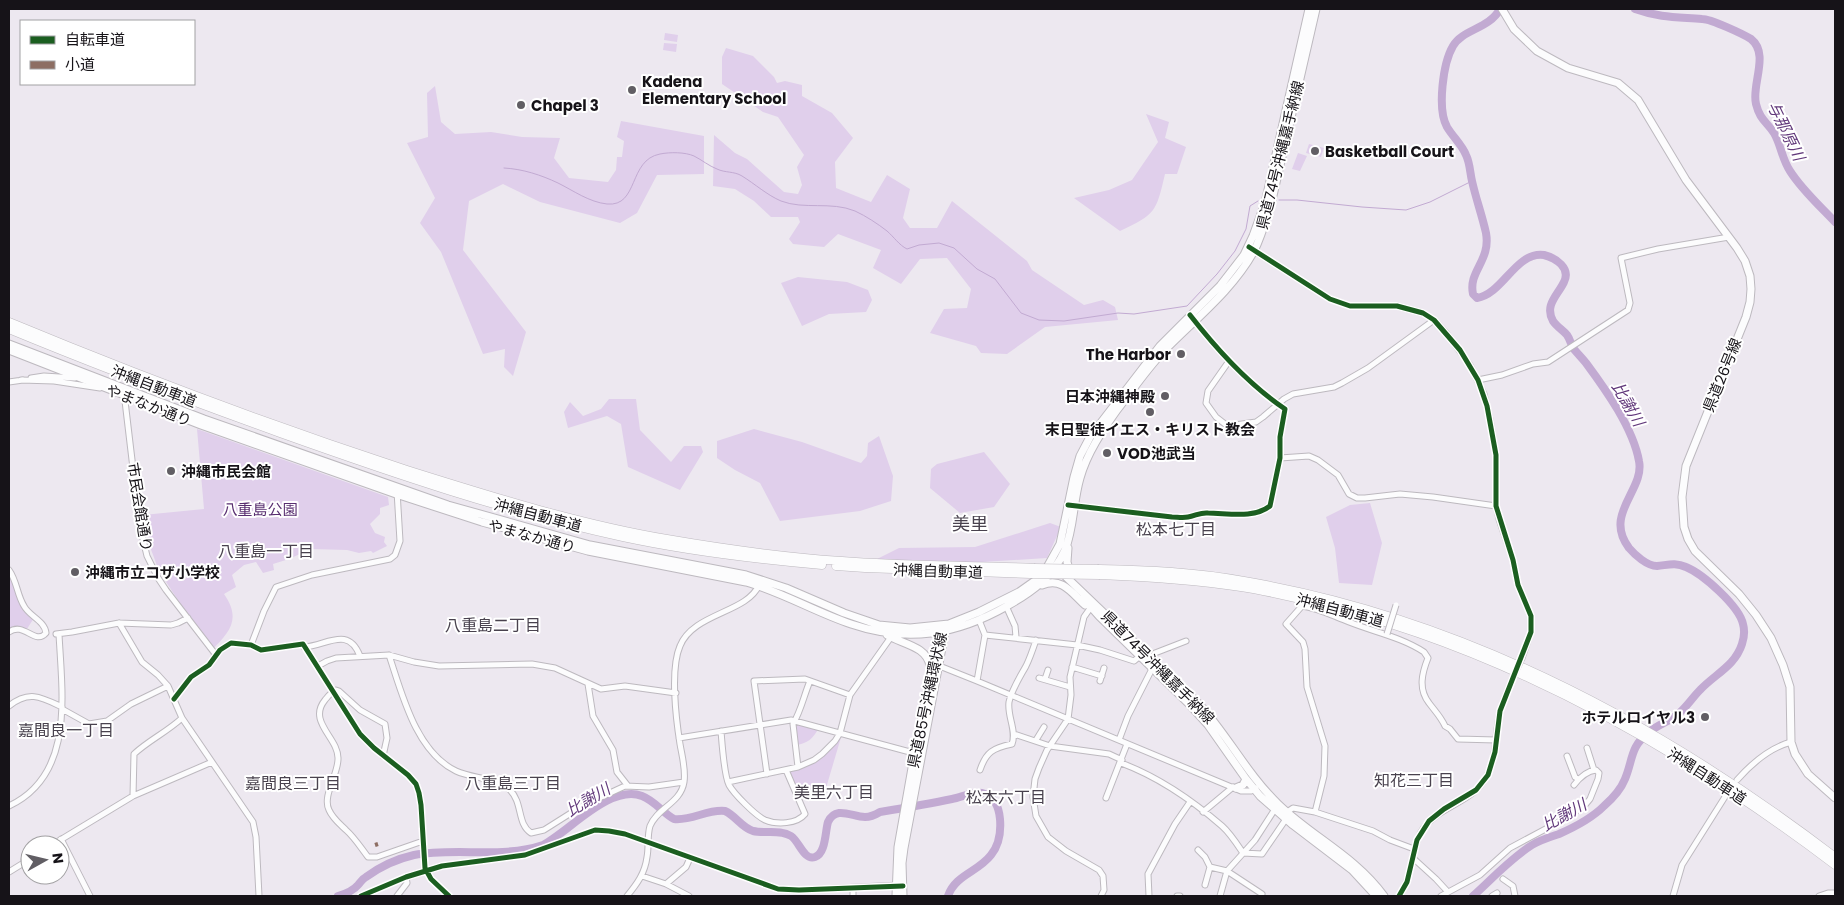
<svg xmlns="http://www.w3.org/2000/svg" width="1844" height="905" viewBox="0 0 1844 905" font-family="Poppins,'Noto Sans JP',sans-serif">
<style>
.green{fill:#e0cfeb}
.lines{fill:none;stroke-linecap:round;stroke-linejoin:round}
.stream{stroke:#c2aad2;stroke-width:1}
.river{stroke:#c2aad2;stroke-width:8}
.minor-casing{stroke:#bdb9bf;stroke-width:7}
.major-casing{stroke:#bdb9bf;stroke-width:9}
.highway-casing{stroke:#bdb9bf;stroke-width:9}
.minor{stroke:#fcfcfd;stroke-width:5}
.major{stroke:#fcfcfd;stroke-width:7}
.highway{stroke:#fcfcfd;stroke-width:8}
.minor-bridge-casing{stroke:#bdb9bf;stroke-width:7;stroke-linecap:butt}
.highway-bridge-casing{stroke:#bdb9bf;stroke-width:9;stroke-linecap:butt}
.minor-bridge{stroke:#fcfcfd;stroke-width:5}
.highway-bridge{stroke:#fcfcfd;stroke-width:8}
.quiet{stroke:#8d6e63;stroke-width:4;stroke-dasharray:8 4;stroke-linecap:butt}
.cycleway-casing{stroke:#fff;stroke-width:8}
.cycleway{stroke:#1b5e20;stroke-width:5}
.poi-dot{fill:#615e64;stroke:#fff;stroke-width:2}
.labels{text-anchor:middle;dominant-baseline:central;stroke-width:4;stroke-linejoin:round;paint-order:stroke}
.poi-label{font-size:15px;font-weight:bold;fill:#161318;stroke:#fff;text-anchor:start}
.street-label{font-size:15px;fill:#161318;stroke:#fff}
.park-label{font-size:15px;fill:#582e70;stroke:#fff}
.water-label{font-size:16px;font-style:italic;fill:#62397b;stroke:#fff}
.neighbourhood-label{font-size:16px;fill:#49424e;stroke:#fff}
.quarter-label{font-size:18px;fill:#49424e;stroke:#fff}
</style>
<rect width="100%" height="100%" fill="#ede8f0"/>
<path class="green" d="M665 33 678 35 677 42 664 40Z
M664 43 677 44 676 52 663 50Z
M726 48 753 56 774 77 777 83 785 81 802 85V96L832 113 853 138 835 162 836 188 871 202 887 175 910 189 903 218 910 228H937L952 201 1027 261 1032 270 1084 305 1103 300 1115 307 1118 320 1045 327 1007 354 981 353 976 346 930 333 944 309 967 308 971 289 947 258 920 259 901 284 873 268 881 250 838 234 824 247 793 244 789 239 800 222 798 217H771L754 201 735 189 713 186 714 135 735 153 747 159 784 192 798 194 802 185 797 167 804 155 778 117 763 112 722 84V57Z
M435 86 441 122 455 134 491 132 522 137 560 138 554 158 569 178 608 182 616 170 617 157H622L624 141 617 137 621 121 704 136V174L657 175 637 213 620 223 540 202 503 184 469 201 463 250 526 332 513 376 504 367 505 349 483 354 441 252 420 223 435 198 407 143 428 137 427 93Z
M1146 114 1169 122 1165 138 1186 147 1177 174H1165C1156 212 1156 214 1120 231L1074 198 1109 190 1132 180 1158 142Z
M1309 144 1324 148 1321 157 1306 153Z
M1298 153 1307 156 1300 171 1292 169Z
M798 277 847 282 868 290 872 300 866 312 829 314 802 326 781 283Z
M609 399H636L640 430 671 462 684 446H701L703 452 680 490 628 467 621 424 607 416 568 428 564 412 570 402 583 416 601 409Z
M197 429 388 497 389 505 380 508V514L370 524 375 533 385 537 384 542 387 546 373 553 371 551 359 553 347 550 311 549 289 559 273 564 274 570 263 573 256 562 244 565 232 575 236 587 224 594C242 620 229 632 211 651L159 571 146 536 143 515 204 509Z
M754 429 802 442 861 463 867 456 868 443 879 436 893 476 891 501 860 511 780 521 760 483 735 470 717 458V441Z
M984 452 1010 484 994 507 960 513 930 488 931 469 937 464Z
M1370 503 1382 543 1372 585 1339 583 1335 548 1326 517 1350 505Z
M1050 523 1061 527 1047 558 966 563 877 559 899 548 975 547Z
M9 576 14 578 21 599 34 618 25 632H9Z
M795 721 819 728C813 738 808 744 795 745Z
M842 734 826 788 807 789 796 794 786 770 807 764Z"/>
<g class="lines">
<path class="stream" d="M504 168C523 169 541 175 558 183 574 191 589 202 607 204 639 207 628 160 660 154 670 152 685 152 694 156 702 160 709 166 717 169 725 173 734 171 742 176 755 184 767 195 781 201 804 210 831 201 855 211 866 216 878 224 887 231 894 237 899 245 907 249L919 245 939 243 954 248 977 269 995 279 1021 313 1039 320 1064 321 1118 313 1134 314 1187 306 1217 274 1235 251 1246 229 1250 206 1258 201
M1279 200H1297L1362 207 1406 210 1430 202 1472 181"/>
<path class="river" d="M1635 9C1660 18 1677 17 1702 19 1711 19 1743 34 1751 39 1770 54 1751 85 1756 104 1760 120 1766 121 1774 133 1781 145 1782 159 1790 171 1802 190 1820 206 1835 222
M338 896C345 894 353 891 358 885 361 882 362 879 366 877 381 866 396 859 414 855 456 847 502 859 543 845 570 831 610 784 642 796 655 801 663 813 674 819 692 821 707 809 725 811 736 816 741 827 753 831 765 834 780 829 791 836 799 841 804 861 815 857 826 853 825 832 828 822 836 805 852 817 865 817 871 817 875 815 880 812 904 808 928 804 952 799 963 797 975 790 985 794 996 798 999 808 1000 819 1001 831 999 845 991 855 978 872 955 875 948 896
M1473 896C1492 879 1510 859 1532 845 1540 840 1550 837 1559 834 1575 827 1591 819 1604 806 1612 799 1621 789 1625 779 1633 760 1630 747 1648 733 1657 725 1668 722 1677 715 1686 708 1692 698 1700 690 1715 674 1735 666 1742 644 1744 638 1745 631 1743 624 1739 606 1703 574 1686 567 1675 562 1668 565 1657 566 1647 566 1635 555 1629 548 1603 514 1645 490 1639 461 1633 428 1606 390 1586 363 1582 358 1577 353 1573 348 1571 344 1570 339 1567 335 1563 330 1557 327 1553 321 1544 305 1558 295 1564 282 1571 268 1556 258 1544 255 1516 251 1503 294 1477 298L1473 294C1468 271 1491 261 1486 233 1482 215 1476 199 1472 181 1470 173 1470 163 1466 155 1462 145 1453 137 1447 127 1437 109 1443 63 1453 46 1463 29 1489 29 1500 9"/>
<g class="minor-casing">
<path id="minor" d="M1253 250 1330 299 1350 306H1397L1423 313 1434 320 1447 334 1470 365 1484 394 1490 419 1496 455V506L1499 519 1513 560 1518 585 1531 616V632L1522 658
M1229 361 1208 391 1206 403 1216 417 1225 424 1235 425 1256 422 1263 417 1284 399 1293 394 1334 387 1342 383 1368 368 1434 320
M31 378 44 376 75 378
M21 380 54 381 100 388
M1478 380 1502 375 1533 364 1548 362 1628 310 1630 303 1621 258 1658 249 1729 237
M9 382 23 380
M126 397 125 401 140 527 147 556 158 578 166 590 216 655
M1280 458 1309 456 1318 460 1338 475 1349 494 1357 498H1365L1400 494 1433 497 1496 506
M1071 505 1172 517C1177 517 1183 518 1188 517 1195 516 1201 512 1208 513 1227 513 1254 519 1270 506L1280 458V437L1285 409C1250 385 1220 354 1194 320
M9 570C17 581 17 595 24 606 29 616 45 621 46 633 35 646 24 621 9 632
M1006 606 1015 626 1016 637
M1091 607 1084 617 1070 677 1071 695 1068 719 1047 750 1039 768 1035 779 1033 797 1036 816 1048 837 1066 851 1099 870 1103 876 1104 890 1101 896
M119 623 142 662 158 675 168 686 182 718 253 822 256 837 259 896
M56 634 72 632 119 623 171 625 178 623 188 618
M985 635 1077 645 1100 650 1134 661 1140 656
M251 645 264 611 276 587 312 575 390 559 395 555 400 541 397 491
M304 647C326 646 348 625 360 656
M389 655C402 694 416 752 456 771 473 779 496 777 510 790 523 803 517 824 531 833L544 830 582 806 625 786 649 787 684 782
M318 666 327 661 336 658 389 655 414 662 439 666 532 664 555 668 601 689 625 686 676 693
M1072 667 1102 676
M937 668 942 667 977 681 1241 791H1251L1256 788
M1039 678 1070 687
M1045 679 1048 670
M977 681 985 635 979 620
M1100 681 1104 668
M588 684 593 716 613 750 617 772 628 786
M174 699 191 677 209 665 220 650 231 643 251 645 261 650 303 644 360 734 374 748 408 775 416 784 419 793 421 805 425 868 431 879 449 896
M9 706C29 690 41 697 62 707
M62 709 89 724 107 721 131 704 168 686
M721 731C722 743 724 775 729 785 734 794 756 816 765 820 777 825 797 824 805 814L786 770
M1014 734 1050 746 1109 754 1122 760
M679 738 791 720 910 752H922
M1036 740 1044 727
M1119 740 1128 716 1153 667 1152 659 1155 653 1186 641
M1587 748 1594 770
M383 756 387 738 385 724 360 710 339 691 336 690C331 692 329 695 325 700 307 722 339 738 338 759 338 775 322 796 329 810 333 819 340 824 346 830 355 838 361 848 368 857H377L423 841
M1567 756 1575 777 1578 779
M1121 763C1156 776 1193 801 1222 826 1230 833 1237 844 1243 853L1262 854 1286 819
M798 767 793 724C801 711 804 695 810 681
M980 770C986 752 993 748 1012 744 1017 731 1007 716 1009 702 1012 689 1020 677 1026 666 1030 658 1033 649 1036 640
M767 774 754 681 805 679 850 695
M1737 780C1752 763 1769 748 1791 742
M728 782 798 767 814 760 822 754 835 741 840 733 850 695 891 637
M133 796 134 754C149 740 167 732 182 718
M1106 798 1127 744
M9 806C75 775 62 694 59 634
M1203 812 1233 787
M1287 812 1293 808 1315 812 1373 831 1390 840 1414 849
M1315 812 1324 776 1325 746 1307 687 1305 649 1303 642 1286 624 1302 606C1318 608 1333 616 1349 622 1374 632 1401 637 1424 652L1428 658C1422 673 1418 689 1429 703 1435 711 1441 717 1445 726L1450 729 1458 739 1496 740
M61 839 90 896
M52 845 133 796 212 762
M1198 850 1205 857 1210 867 1205 885
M1413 858 1436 879 1448 892
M1210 867 1227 871 1262 894
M9 872 30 859
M642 876 666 884 689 896
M1503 879 1513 886 1515 896
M666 884 686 867 690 858
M361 896 406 877 442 866 525 855 595 830 609 831 625 834 778 889 799 890 900 885
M397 896 407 883 406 877
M627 896C637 884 645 873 647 857 649 847 647 836 650 826 657 808 681 803 684 782 686 770 682 756 680 744 676 719 670 669 680 646 693 613 747 613 759 585
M853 896V888
M1149 896 1148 874 1175 824 1190 802
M1177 896H1180
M1220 896 1227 871 1255 840 1275 809
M1399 896C1413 877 1410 852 1421 832 1436 807 1467 805 1483 782 1498 761 1494 736 1500 712 1503 700 1509 688 1513 677
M1441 896 1480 875 1510 848 1568 817 1585 805 1590 799 1598 779 1599 773 1596 770C1587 771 1580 777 1574 785
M1492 896 1497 893
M1673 896 1682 865 1728 792
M1819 896 1828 893H1835"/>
</g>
<g class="major-casing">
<path id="major" d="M1502 9 1514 29 1537 51 1568 68 1618 83 1638 100 1686 180 1737 248 1745 261 1750 276 1751 289 1750 302 1746 317 1686 466 1682 497 1684 527 1688 539 1695 551 1739 594 1756 615 1771 638 1783 665 1790 687 1791 742 1795 754 1808 774 1835 798
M9 344 204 419 448 505 590 545 746 575 786 588 844 613 879 625 910 628 949 624 979 612 1019 592 1036 580 1045 571 1060 544 1074 477 1080 456 1090 437 1160 346 1220 286 1244 255 1253 236 1265 203 1309 9
M9 350 201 425 396 494 482 522 588 551 746 582C782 592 815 612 851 624 907 643 956 635 1007 606 1032 592 1053 577 1065 550 1074 527 1073 502 1080 478 1087 453 1102 431 1117 410 1132 391 1146 370 1163 352 1194 320 1232 291 1254 251 1262 235 1267 217 1272 200L1316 9
M1068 548 1067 562 1070 572
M1061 572 1200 705C1228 736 1247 774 1278 804 1312 837 1355 856 1384 896
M1042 585C1062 577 1071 592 1085 605
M1083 598 1099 616 1189 704 1208 725 1246 779 1260 796 1293 825 1352 870 1376 896
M887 635C902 644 927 646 930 666
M1236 788 1243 785 1246 779
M896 896 898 847 915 751 940 630
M903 896 902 863 904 848 945 632 943 628"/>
</g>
<g class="highway-casing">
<path id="highway" d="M9 322C139 376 270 425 404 469 490 496 578 524 667 539 725 549 783 557 842 561 906 566 970 565 1034 568
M9 329C98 366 189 400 280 433 392 473 506 512 623 537 688 551 755 559 822 565
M836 566 865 568 1031 574
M1099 569C1148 570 1196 572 1244 581 1462 618 1661 724 1835 857
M1100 575C1147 577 1194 580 1241 587 1263 590 1286 596 1308 601 1502 646 1678 746 1835 865"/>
</g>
<use href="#minor" class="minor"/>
<use href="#major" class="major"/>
<use href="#highway" class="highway"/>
<g class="minor-bridge-casing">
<path id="minor-bridge" d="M1387 634 1396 605
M1513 677 1522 658"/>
</g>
<g class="highway-bridge-casing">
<path id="highway-bridge" d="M1034 568 1099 569
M1031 574 1100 575"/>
</g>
<use href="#minor-bridge" class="minor-bridge"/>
<use href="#highway-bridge" class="highway-bridge"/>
<path class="quiet" d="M375 845 378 844"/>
<g class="cycleway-casing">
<path id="cycleway" d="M1249 247 1330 299 1350 306H1397L1423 313 1434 320 1460 350 1478 380 1487 406 1496 455V506L1513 560 1518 585 1531 616V632L1500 711 1495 752 1488 775 1476 790 1444 809 1429 821 1417 840 1407 882 1399 896
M1068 505 1172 517C1177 517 1183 518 1188 517 1195 516 1201 512 1208 513 1227 513 1254 519 1270 506L1280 458V437L1285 409C1248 384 1218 351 1190 315
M174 699 191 677 209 665 220 650 231 643 251 645 261 650 303 644 360 734 374 748 408 775 416 784 419 793 421 805 425 868 431 879 449 896
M361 896 406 877 442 866 525 855 595 830 609 831 625 834 778 889 799 890 903 886"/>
</g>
<use href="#cycleway" class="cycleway"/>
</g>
<g class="poi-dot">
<circle cx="632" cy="90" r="5"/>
<circle cx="521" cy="105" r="5"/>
<circle cx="1315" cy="151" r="5"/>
<circle cx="1181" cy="354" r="5"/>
<circle cx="1165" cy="396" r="5"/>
<circle cx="1150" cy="412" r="5"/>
<circle cx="1107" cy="453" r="5"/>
<circle cx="171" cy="471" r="5"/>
<circle cx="75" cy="572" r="5"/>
<circle cx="1705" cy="717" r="5"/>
</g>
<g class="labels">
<g class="poi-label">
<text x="642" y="81">Kadena<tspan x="642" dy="17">Elementary School</tspan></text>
<text x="531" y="105">Chapel 3</text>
<text x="1325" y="151">Basketball Court</text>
<text x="1171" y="354" text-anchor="end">The Harbor</text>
<text x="1155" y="396" text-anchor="end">日本沖縄神殿</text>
<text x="1150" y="429" text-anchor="middle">末日聖徒イエス・キリスト教会</text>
<text x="1117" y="453">VOD池武当</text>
<text x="181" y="471">沖縄市民会館</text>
<text x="85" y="572">沖縄市立コザ小学校</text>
<text x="1695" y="717" text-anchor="end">ホテルロイヤル3</text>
</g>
<g class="street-label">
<text transform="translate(1280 155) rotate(-76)">県道74号沖縄嘉手納線</text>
<text transform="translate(1722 375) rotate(-68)">県道26号線</text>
<text transform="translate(154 386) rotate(21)">沖縄自動車道</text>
<text transform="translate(149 405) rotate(21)">やまなか通り</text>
<text transform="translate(140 507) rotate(81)">市民会館通り</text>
<text transform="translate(538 515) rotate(15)">沖縄自動車道</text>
<text transform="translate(532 536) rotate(15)">やまなか通り</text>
<text transform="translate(938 571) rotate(2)">沖縄自動車道</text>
<text transform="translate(1340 610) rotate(15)">沖縄自動車道</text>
<text transform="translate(1158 667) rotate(45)">県道74号沖縄嘉手納線</text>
<text transform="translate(927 700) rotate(-78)">県道85号沖縄環状線</text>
<text transform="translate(1707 776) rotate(33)">沖縄自動車道</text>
</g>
<g class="park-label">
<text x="260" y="509">八重島公園</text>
</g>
<g class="water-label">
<text transform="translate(1786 131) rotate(64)">与那原川</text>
<text transform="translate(1628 404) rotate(60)">比謝川</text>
<text transform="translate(588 800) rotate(-31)">比謝川</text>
<text transform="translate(1564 815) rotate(-29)">比謝川</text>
</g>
<g class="neighbourhood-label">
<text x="1176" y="529">松本七丁目</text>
<text x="266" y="551">八重島一丁目</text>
<text x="493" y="625">八重島二丁目</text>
<text x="66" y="730">嘉間良一丁目</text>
<text x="1414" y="780">知花三丁目</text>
<text x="293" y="783">嘉間良三丁目</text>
<text x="513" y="783">八重島三丁目</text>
<text x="834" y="792">美里六丁目</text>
<text x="1006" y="797">松本六丁目</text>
</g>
<g class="quarter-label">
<text x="970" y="523">美里</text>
</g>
</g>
<rect width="1844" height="905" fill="none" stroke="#161318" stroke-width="20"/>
<rect x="20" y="20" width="175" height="65" fill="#ffffff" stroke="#a2a1a3"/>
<rect x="30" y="36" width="25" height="8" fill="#1b5e20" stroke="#a2a1a3"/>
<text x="65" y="45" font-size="15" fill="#161318">自転車道</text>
<rect x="30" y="61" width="25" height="8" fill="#8d6e63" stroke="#a2a1a3"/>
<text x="65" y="70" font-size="15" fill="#161318">小道</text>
<g transform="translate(45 860) rotate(82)"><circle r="24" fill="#ffffff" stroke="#a2a1a3"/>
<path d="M0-4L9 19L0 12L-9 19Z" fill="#615e64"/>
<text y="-8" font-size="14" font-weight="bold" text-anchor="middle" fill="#161318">N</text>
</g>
</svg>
